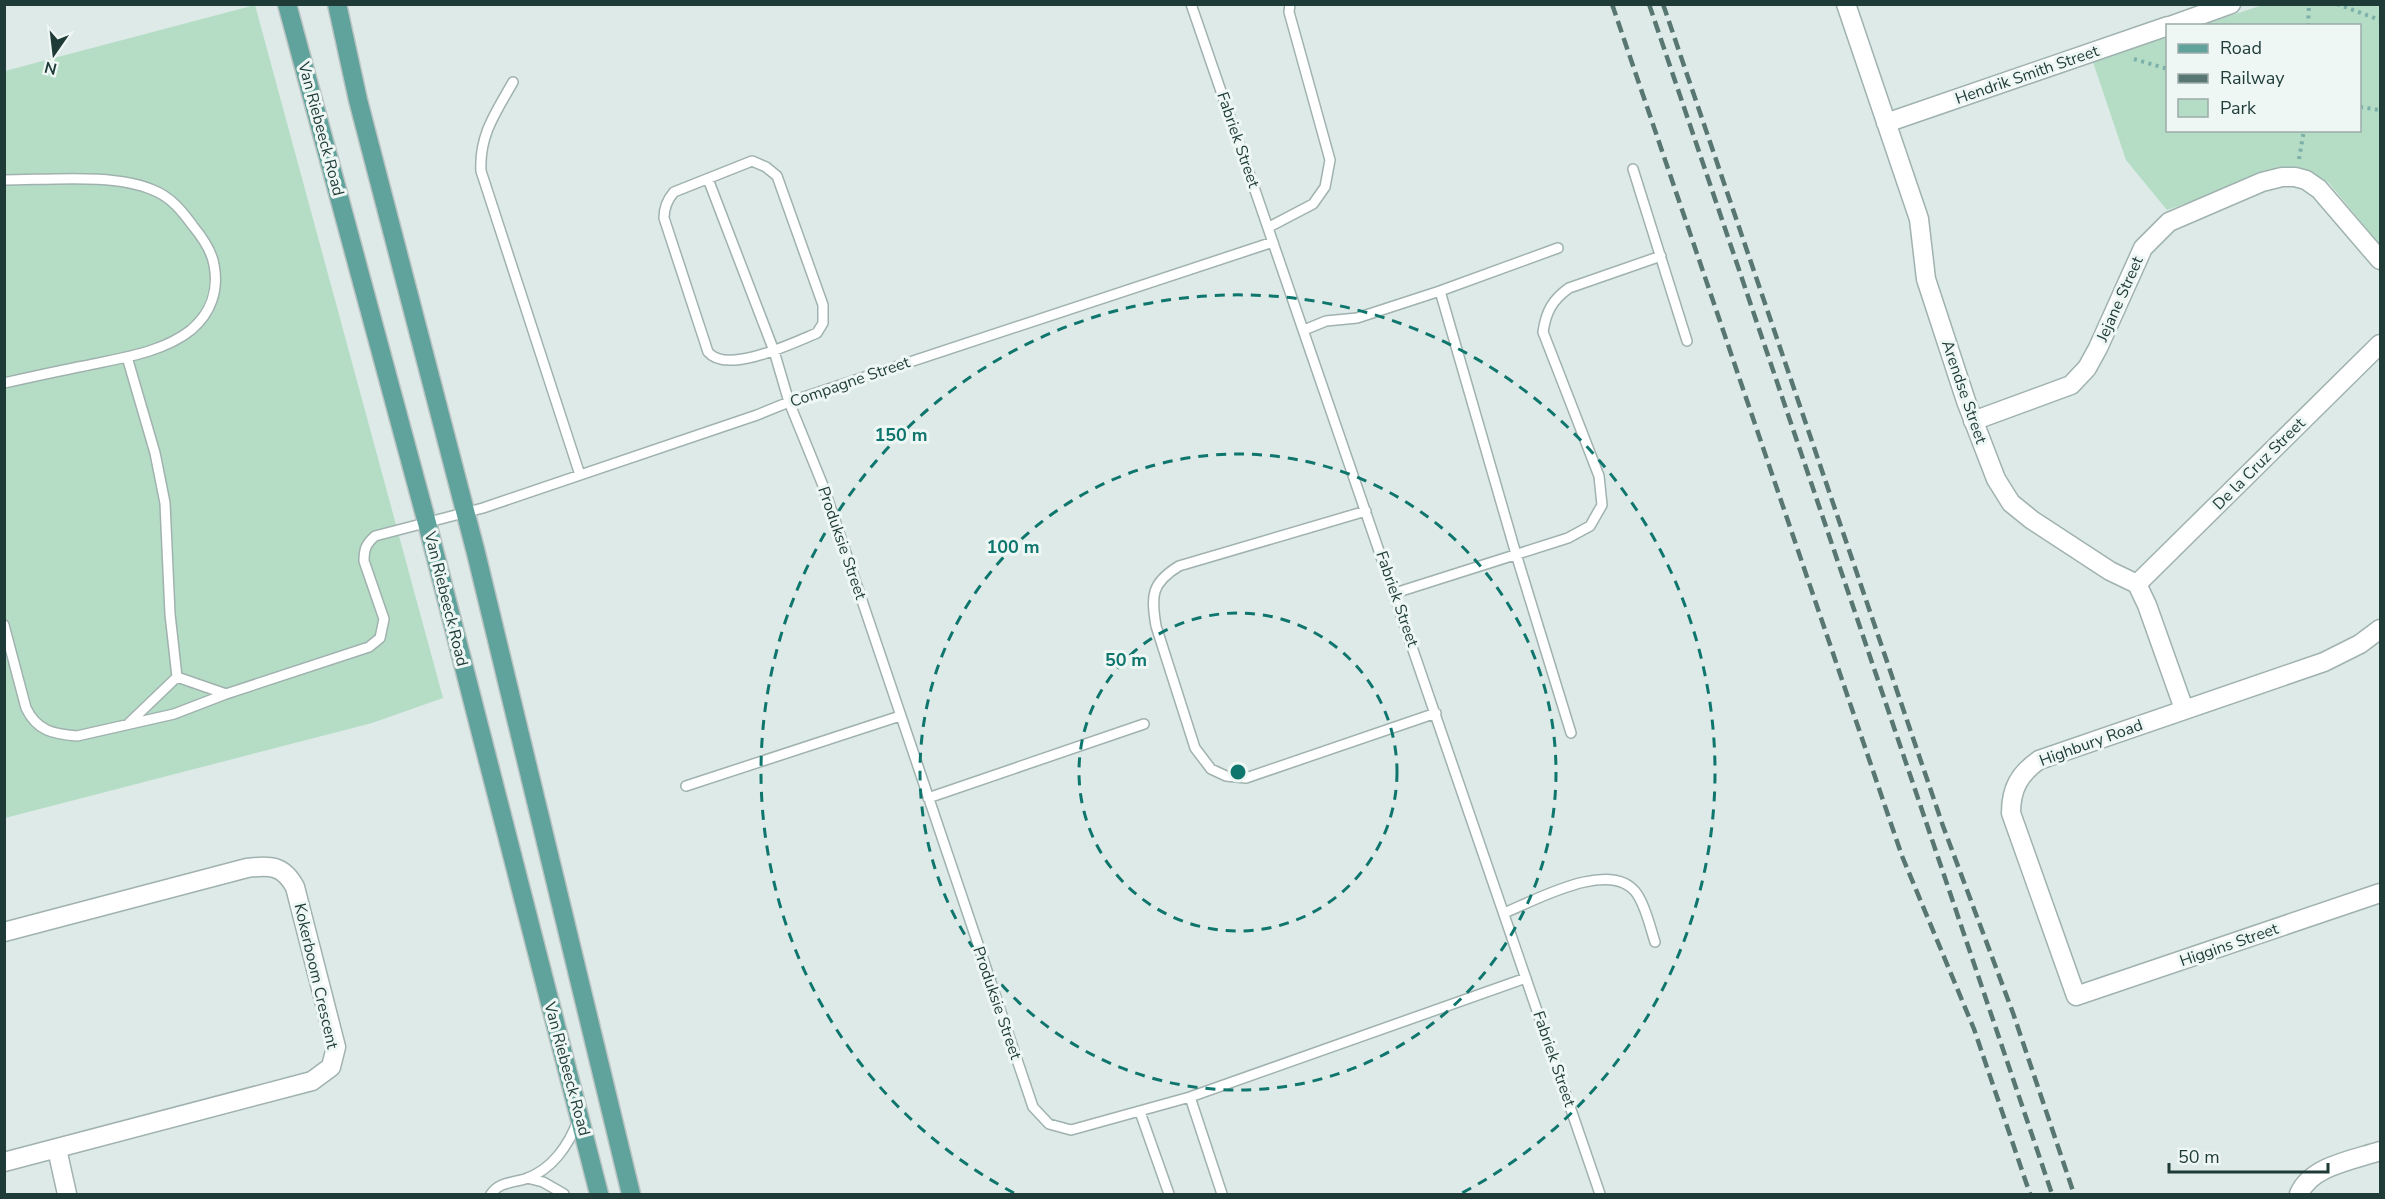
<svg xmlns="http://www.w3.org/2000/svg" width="2385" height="1199" viewBox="0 0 2385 1199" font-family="'Nunito Sans',sans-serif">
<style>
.green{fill:#b5ddc6}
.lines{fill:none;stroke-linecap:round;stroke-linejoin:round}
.lane-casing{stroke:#a0b2af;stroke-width:12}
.street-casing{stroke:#a0b2af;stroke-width:21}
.primary-casing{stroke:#bcc4c3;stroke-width:21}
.path{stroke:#7cb0a8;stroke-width:4;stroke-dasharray:3 4.5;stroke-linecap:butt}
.lane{stroke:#fff;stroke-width:9}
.street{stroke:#fff;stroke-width:18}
.primary{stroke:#5fa39c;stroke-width:18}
.rail{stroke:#587773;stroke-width:4.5;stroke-dasharray:12 6;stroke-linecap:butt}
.ring{fill:none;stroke:#0f766e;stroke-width:3;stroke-dasharray:10 8}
.labels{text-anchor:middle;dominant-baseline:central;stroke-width:6;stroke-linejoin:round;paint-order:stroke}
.street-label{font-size:16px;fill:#1e3b38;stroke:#eef7f4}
.centre{fill:#0f766e;stroke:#eef7f4;stroke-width:3}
.ring-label{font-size:18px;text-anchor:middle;font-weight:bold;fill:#0f766e;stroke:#eef7f4;stroke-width:6;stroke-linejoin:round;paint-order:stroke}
</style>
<rect width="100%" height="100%" fill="#ddeae7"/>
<path class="green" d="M255 5 443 698 372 723 5 818V71Z
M2263 5H2380V245L2329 183 2313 173 2304 170 2276 172 2167 210 2126 160 2093 62 2167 37 2168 130H2360V26L2201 25Z"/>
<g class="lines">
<g class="lane-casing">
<path id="lane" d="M1191 4 1600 1194
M513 82C496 112 479 135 481 171L580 475
M752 161 766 167 777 176 823 305V323L817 333C793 343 727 375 708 352L664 218C664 208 667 200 674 192Z
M1633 169 1687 341
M708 179 774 351 789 402 824 488 1033 1107 1049 1124 1071 1130 1190 1097 1526 978
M4 180C48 180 114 173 153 190 171 197 182 211 193 226 202 237 212 251 214 265 219 290 211 313 191 330 162 353 120 358 84 366 58 371 31 377 4 383
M1269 227 1313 204 1325 187 1330 160 1289 12 1290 4
M1440 291 1516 554 1571 733
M1304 330 1326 321 1357 318 1440 291 1558 248
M127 357 155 453 165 503 170 614 177 677
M1366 511 1179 566C1151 583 1151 596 1156 626L1195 748 1211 769 1226 776 1246 778 1436 713
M1395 593 1568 538 1590 526 1602 505 1599 476 1543 332C1546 312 1552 300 1569 288L1661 256
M4 625 26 708C37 731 53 734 77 736L174 714 226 694 369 647 380 638 384 619 364 561C364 549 366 544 375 536L483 508 757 415 789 402 1273 242
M177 677 226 694
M129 723 177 677
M686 786 900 716
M928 798 1144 724
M1504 913C1534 901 1612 857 1637 894 1646 907 1650 927 1655 942
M1190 1097 1222 1194
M1140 1112 1169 1194
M527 1178 543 1182 564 1194
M491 1194C499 1182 512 1183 525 1179 552 1170 569 1145 578 1120"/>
</g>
<g class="street-casing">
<path id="street" d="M1846 4 1919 219 1926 279 1966 401 1996 479 2011 503 2032 520 2110 571 2137 584 2147 605 2184 709
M2170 26 2231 4
M1886 123 2168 26
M1973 421 2071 385 2087 368 2098 348 2143 248 2169 222 2262 182 2282 177H2295L2306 180 2319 189 2380 260
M2137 584 2380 344
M2380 629 2360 644 2324 662 2039 760C2019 774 2011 789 2011 813L2076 996 2380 893
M4 932 247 868C270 865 283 865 295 887L336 1047 331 1067 312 1081 4 1162
M57 1149 67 1194
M2299 1194C2311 1166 2353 1160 2380 1151"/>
</g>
<g class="primary-casing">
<path id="primary" d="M287 4 427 523 599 1194
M337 4 358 100 476 553 631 1194"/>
</g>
<path class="path" d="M2337 4 2380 20
M2308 26 2309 4
M2134 59 2168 69
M2360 107 2380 110
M2299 159 2304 130"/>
<use href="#lane" class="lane"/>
<use href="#street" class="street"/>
<use href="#primary" class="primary"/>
<path class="rail" d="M1612 4 1902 856 1974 1029 2030 1194
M1649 4 2052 1194
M1663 4 1943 826 2013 1013 2074 1194"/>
</g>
<g class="ring">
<circle cx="1238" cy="772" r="159"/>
<circle cx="1238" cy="772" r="318"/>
<path d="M1014 1193A477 477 0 1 1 1462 1193"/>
</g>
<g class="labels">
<g class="street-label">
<text transform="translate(2027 75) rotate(-19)">Hendrik Smith Street</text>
<text transform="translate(321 129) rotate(75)">Van Riebeeck Road</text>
<text transform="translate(1238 140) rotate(71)">Fabriek Street</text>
<text transform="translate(2120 299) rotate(-66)">Jejane Street</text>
<text transform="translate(850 382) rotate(-19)">Compagne Street</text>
<text transform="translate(1964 392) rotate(71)">Arendse Street</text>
<text transform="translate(2259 464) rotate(-45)">De la Cruz Street</text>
<text transform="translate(842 543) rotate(71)">Produksie Street</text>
<text transform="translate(446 599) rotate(76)">Van Riebeeck Road</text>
<text transform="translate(1397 599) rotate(71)">Fabriek Street</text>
<text transform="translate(2091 743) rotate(-20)">Highbury Road</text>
<text transform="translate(2229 945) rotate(-19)">Higgins Street</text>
<text transform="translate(316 976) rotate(77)">Kokerboom Crescent</text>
<text transform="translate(997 1003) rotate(71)">Produksie Street</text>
<text transform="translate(1554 1059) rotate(71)">Fabriek Street</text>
<text transform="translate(567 1069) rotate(75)">Van Riebeeck Road</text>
</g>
</g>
<circle cx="1238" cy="772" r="9" class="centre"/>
<g class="ring-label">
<text x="901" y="441">150 m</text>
<text x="1013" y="553">100 m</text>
<text x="1126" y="666">50 m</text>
</g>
<rect width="2385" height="1199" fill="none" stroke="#1e3b38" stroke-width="12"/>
<rect x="2166" y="24" width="195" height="108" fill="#eef7f4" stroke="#9baca9" stroke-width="1.5"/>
<rect x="2178" y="44" width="30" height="9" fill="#5fa39c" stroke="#9baca9" stroke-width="1.5"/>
<text x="2220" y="54" font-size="18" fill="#1e3b38">Road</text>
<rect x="2178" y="74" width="30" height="9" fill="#587773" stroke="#9baca9" stroke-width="1.5"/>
<text x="2220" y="84" font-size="18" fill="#1e3b38">Railway</text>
<rect x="2178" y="99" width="30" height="18" fill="#b5ddc6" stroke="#9baca9" stroke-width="1.5"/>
<text x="2220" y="114" font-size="18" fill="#1e3b38">Park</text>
<g transform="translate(54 54) rotate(194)" stroke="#eef7f4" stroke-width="4.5" paint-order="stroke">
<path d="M0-4.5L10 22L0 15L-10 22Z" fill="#1e3b38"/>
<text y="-9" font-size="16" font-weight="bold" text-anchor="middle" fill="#1e3b38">N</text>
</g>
<path d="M2169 1163v9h159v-9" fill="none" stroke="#1e3b38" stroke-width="3"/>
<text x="2178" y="1163" font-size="18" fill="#1e3b38" stroke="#eef7f4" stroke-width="4.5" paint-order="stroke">50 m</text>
</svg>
